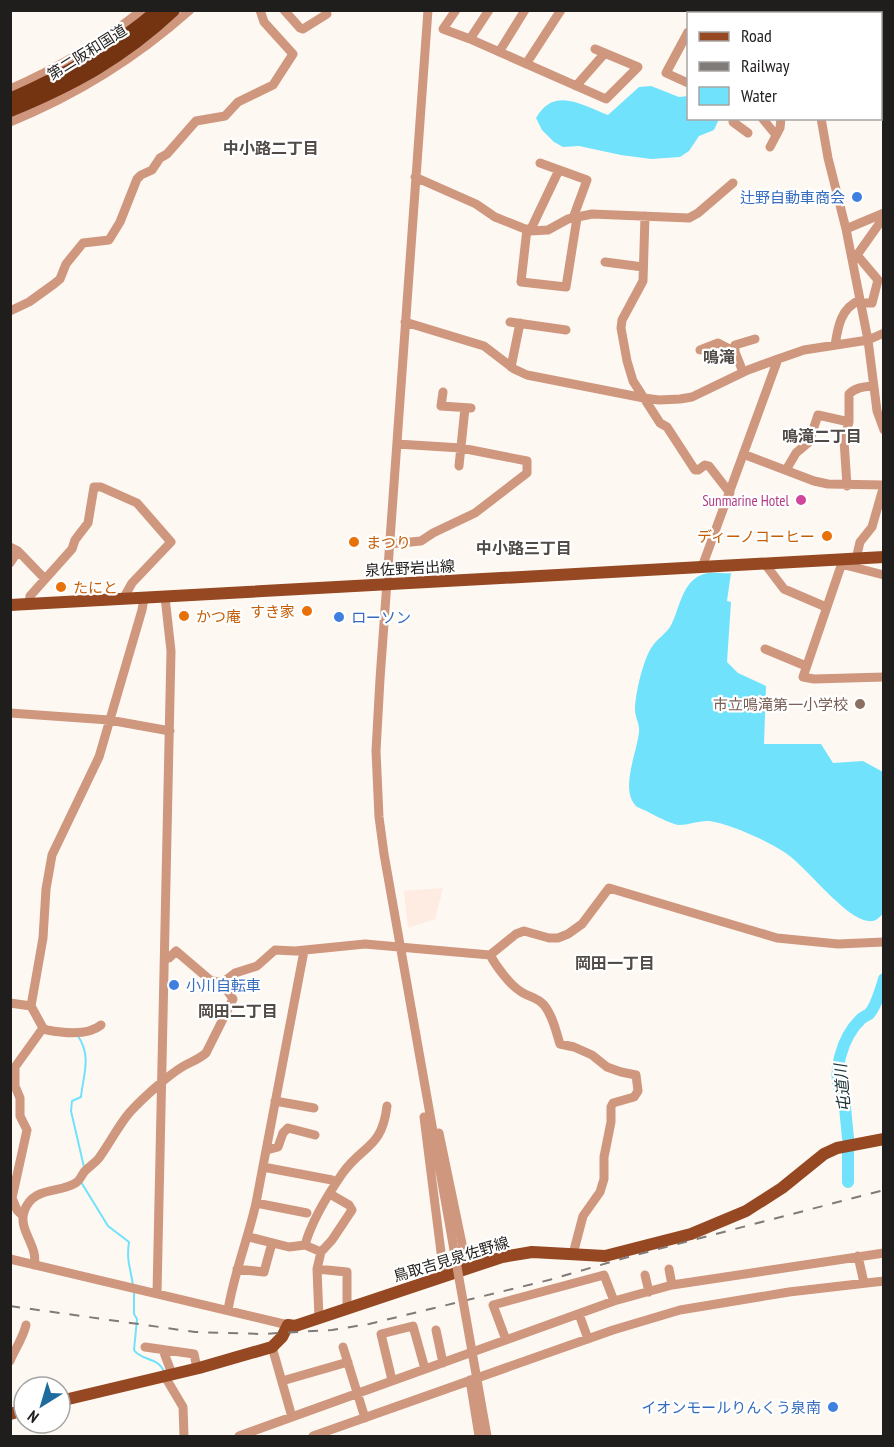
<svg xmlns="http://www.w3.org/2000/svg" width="894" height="1447" viewBox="0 0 894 1447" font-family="'PT Sans Narrow','Noto Sans JP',sans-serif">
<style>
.industrial{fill:#feebe1}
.water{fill:#70e2fc}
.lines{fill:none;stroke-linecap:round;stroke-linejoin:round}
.stream{stroke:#70e2fc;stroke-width:2}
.river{stroke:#70e2fc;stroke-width:12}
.minor{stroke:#cf977e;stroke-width:9}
.major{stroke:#954821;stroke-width:12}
.highway{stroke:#743311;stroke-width:14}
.rail{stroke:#7f7b78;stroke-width:2;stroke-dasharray:10 10;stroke-linecap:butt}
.minor-bridge{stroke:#cf977e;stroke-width:9}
.shop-dot{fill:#3f7fe0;stroke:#fff;stroke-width:2}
.hotel-dot{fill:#d1479c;stroke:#fff;stroke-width:2}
.food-dot{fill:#e8710a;stroke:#fff;stroke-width:2}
.education-dot{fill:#8d6e63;stroke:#fff;stroke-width:2}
.labels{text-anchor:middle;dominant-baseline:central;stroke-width:4.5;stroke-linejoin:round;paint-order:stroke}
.street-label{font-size:15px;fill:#201e1c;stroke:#fff}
.shop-label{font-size:15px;fill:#366cbe;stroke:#fff;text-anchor:end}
.hotel-label{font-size:15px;fill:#b23c85;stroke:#fff;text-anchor:end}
.food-label{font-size:15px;fill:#c56008;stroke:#fff;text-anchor:start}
.education-label{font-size:15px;fill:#785e54;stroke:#fff;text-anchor:end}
.neighbourhood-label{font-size:16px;font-weight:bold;fill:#504b47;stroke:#fff}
.water-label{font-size:16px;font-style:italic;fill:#1d3136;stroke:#fff}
</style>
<rect width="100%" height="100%" fill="#fef8f3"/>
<path class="industrial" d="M443 888 435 919 408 928 404 891Z"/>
<path class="water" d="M651 86 679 97 688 96V118L719 119 714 130 699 136 689 151 680 157 651 159 621 155 579 146 563 147 554 142 542 130 536 118C554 86 582 105 608 115L639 87Z
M731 573 727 601 731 602 727 662 738 673 766 686 764 744H821L833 763 863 761 883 772V913C879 918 876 922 868 921 846 919 807 868 787 854 773 843 724 821 707 821 698 821 688 825 679 825 669 824 648 811 637 807 619 791 637 753 639 732 640 724 635 717 635 710 635 694 644 655 654 644 659 638 665 634 670 627 680 610 681 581 704 574 711 571 723 574 731 573Z"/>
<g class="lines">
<path class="stream" d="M78 1036C92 1057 83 1075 81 1097L72 1101 71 1111 84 1167
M81 1182 108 1226 129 1242C126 1262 131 1268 133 1286
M134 1292V1314L137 1319 134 1350C141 1361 159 1357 164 1372"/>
<path class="river" d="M848 1138 844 1097C829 1076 843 1036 861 1019 863 1017 866 1016 869 1014 876 1007 881 989 884 979
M848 1182V1152"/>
<path class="minor" d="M284 10 300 28 303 29 327 14
M428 10 380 679 376 751 379 817 384 854 440 1171
M456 10 443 29 470 39 606 99 638 67 595 49
M730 10 734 14
M698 14 700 10
M827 14 828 10
M860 14 861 10
M688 32 666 73 688 83
M470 39 489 10
M499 52 525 10
M526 64 561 10
M576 86 605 53
M10 89C58 68 101 43 142 10
M733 118V122L748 133
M762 118 776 135
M821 118 828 158 846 229 868 340 877 411 884 430
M10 122C77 95 136 58 190 10
M770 147 780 128 781 118
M540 163 587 180 573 218
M415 177 476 204 495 217 530 231 548 230 568 219 592 214 689 218 698 213 733 183
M645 216 643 281 622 320 621 328 627 361 633 381 660 423 667 427 695 470H698L705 465 709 466 730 493
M527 229 521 282 566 287 577 218
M846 229 884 213
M530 231 559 170
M857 255 878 280 872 303H861
M854 256 857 255 884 217
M605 262 643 267
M10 311 29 302 54 284 60 279 66 264 83 243 109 240 120 222 137 179 141 175 152 170 160 158 167 154 196 121 225 116 238 102 273 85 293 54 264 22 260 10
M405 322 484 346 514 369 527 375 644 398 659 400 680 399 692 397 748 370 778 359 804 350 868 340 884 333
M510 322 566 330
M835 345C838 326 841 308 860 300
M700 350 718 343 735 352 743 372
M735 352V345L755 339
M511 367 520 323
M443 392 441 406 471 408
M743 454 814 481 828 484 884 485
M459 466 465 408
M786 470 796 453 809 442 818 415 849 422
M847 486 844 440 849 422V394C856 387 864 387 873 386
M390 544 421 541 433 533 475 513 527 473V461L461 448 397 444
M10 547 18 551 45 579
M856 559 860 542 872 527 884 485
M843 560 803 677 814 679 884 677
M10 563 18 551
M765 564 784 589 826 607
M841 564 884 575
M702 567 778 359
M29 604 30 596 72 549 75 540 88 523 94 487H101L137 503 171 542 132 583 123 599
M765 649 806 666
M10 713 109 720 170 731
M490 955 516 934 524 931 549 938H558L568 934 582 924 609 888 777 938 838 944 884 942
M165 958H169L176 951 210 980 222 983 235 973 257 966 275 950 295 951 365 944 490 955C496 966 510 985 520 991 528 997 537 997 544 1005 553 1016 556 1032 560 1044L574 1047 592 1055 607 1067 621 1072 636 1075 638 1091 634 1097 613 1103 611 1107V1122L604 1157V1179L600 1192 583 1216 573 1254
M10 1003 31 1006 43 938 46 889 52 855 99 757 142 610 144 598
M31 1006 43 1028 47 1030C63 1033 88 1036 101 1025
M275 1101 314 1108
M424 1117 444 1276
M439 1133 467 1268
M267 1150 278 1147 283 1133 288 1128 315 1135
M263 1167 332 1180
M256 1203 307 1213
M22 1215 17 1210 12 1198 27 1130 20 1116V1098L15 1086V1067L43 1028
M249 1237 289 1247 305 1245 321 1252
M305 1245C311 1223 329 1193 342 1174 362 1145 382 1149 387 1106
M858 1256 864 1283
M10 1259 288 1325
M34 1265C39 1247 18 1230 24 1212 32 1185 62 1194 77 1182 81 1179 82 1174 85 1171 90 1166 95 1163 99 1158 110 1143 118 1126 130 1112 143 1098 166 1077 182 1067 190 1062 198 1060 206 1053L233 999 222 983
M237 1269 264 1272 272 1243
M317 1269 347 1272V1309
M669 1269 672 1285
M645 1275 649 1292
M157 1293 171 651 165 597
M228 1310C234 1273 248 1239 256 1203L304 951
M579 1314 588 1339
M319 1318 317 1269 321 1252 332 1240 352 1210 349 1205 330 1194
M436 1330 443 1363
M506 1340 493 1305 604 1275 614 1301
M145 1347 194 1354 197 1368
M272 1347 292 1417
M343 1347 365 1418
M163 1350 172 1374
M10 1361C15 1349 23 1338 26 1325
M164 1375 183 1407 184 1436
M392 1380 381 1334 413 1326 425 1369
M470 1380 479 1436
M282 1381 348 1362
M239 1436 614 1301 672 1285 884 1253
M313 1436 613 1330 680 1310 789 1292 884 1281"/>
<path class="major" d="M10 605 884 557
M60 1401 199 1368 272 1347 282 1337 288 1325 295 1326 502 1257 532 1252 605 1256 691 1234 746 1211 782 1188 824 1154 837 1148 884 1139
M10 1414 24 1410"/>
<path class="highway" d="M10 100C65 76 114 49 159 10
M10 110C73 84 123 57 173 10"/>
<path class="rail" d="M10 1306 195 1332 262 1334 332 1330 369 1324 549 1280 628 1257 884 1190"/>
<path class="minor-bridge" d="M440 1171 487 1436"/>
</g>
<g class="shop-dot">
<circle cx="857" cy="197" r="6"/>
<circle cx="339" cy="617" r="6"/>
<circle cx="174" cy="985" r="6"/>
<circle cx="833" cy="1407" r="6"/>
</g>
<circle class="hotel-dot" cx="801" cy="500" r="6"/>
<g class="food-dot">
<circle cx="827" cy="536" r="6"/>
<circle cx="354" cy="542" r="6"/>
<circle cx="61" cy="587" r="6"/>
<circle cx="307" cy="611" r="6"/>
<circle cx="184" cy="616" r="6"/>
</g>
<circle class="education-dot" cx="860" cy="704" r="6"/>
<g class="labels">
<g class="street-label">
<text transform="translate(87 52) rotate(-32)">第二阪和国道</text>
<text transform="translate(410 568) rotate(-3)">泉佐野岩出線</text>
<text transform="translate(451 1259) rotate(-17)">鳥取吉見泉佐野線</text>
</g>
<g class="shop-label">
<text x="845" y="197">辻野自動車商会</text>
<text x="351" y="617" text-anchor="start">ローソン</text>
<text x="186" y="985" text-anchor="start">小川自転車</text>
<text x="821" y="1407">イオンモールりんくう泉南</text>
</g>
<g class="hotel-label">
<text x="789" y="500">Sunmarine Hotel</text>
</g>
<g class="food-label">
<text x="815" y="536" text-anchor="end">ディーノコーヒー</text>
<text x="366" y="542">まつり</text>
<text x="73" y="587">たにと</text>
<text x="295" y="611" text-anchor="end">すき家</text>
<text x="196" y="616">かつ庵</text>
</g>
<g class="education-label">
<text x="848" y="704">市立鳴滝第一小学校</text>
</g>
<g class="neighbourhood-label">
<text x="271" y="148">中小路二丁目</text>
<text x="719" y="357">鳴滝</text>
<text x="822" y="436">鳴滝二丁目</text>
<text x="524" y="548">中小路三丁目</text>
<text x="615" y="963">岡田一丁目</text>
<text x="238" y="1011">岡田二丁目</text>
</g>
<g class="water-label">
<text transform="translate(842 1088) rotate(-95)">屯道川</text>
</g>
</g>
<rect width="894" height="1447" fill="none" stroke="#201e1c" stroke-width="24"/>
<rect x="687" y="12" width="195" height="108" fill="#ffffff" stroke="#a6a5a4" stroke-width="1.5"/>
<rect x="699" y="32" width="30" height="9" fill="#954821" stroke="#a6a5a4" stroke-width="1.5"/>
<text x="741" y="42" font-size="18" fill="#201e1c">Road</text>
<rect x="699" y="62" width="30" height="9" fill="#7f7b78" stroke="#a6a5a4" stroke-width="1.5"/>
<text x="741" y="72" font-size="18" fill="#201e1c">Railway</text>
<rect x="699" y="87" width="30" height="18" fill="#70e2fc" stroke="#a6a5a4" stroke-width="1.5"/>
<text x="741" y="102" font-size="18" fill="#201e1c">Water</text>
<g transform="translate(42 1405) rotate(217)"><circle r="28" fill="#ffffff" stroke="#a6a5a4" stroke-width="1.5"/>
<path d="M0-4.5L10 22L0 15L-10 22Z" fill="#1e6b9e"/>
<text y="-9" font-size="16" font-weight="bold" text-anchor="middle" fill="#201e1c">N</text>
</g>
</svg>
